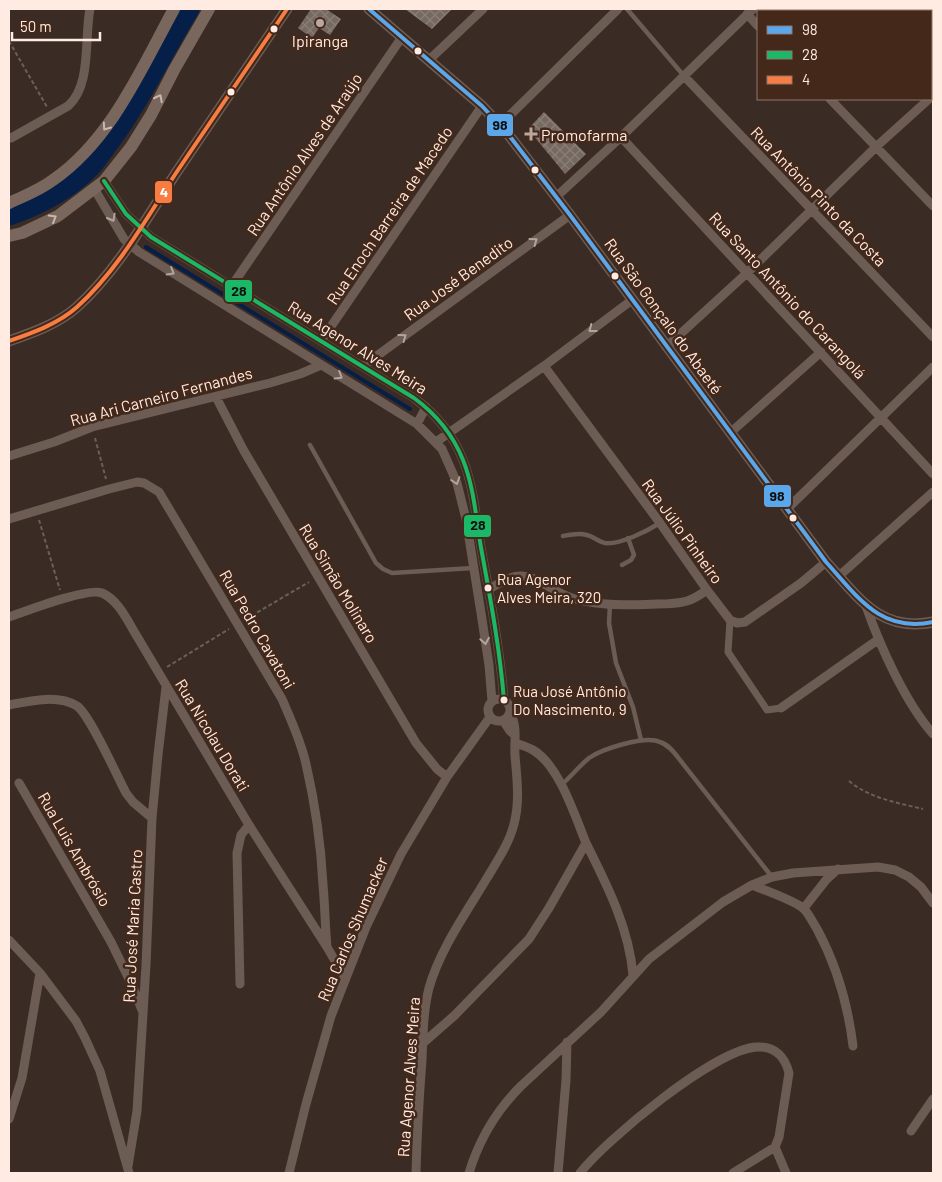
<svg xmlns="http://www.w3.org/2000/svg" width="942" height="1182" viewBox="0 0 942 1182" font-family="Barlow,sans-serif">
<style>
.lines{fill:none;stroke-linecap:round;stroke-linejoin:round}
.stream{stroke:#051f48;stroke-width:4}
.river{stroke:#051f48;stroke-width:21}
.building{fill:url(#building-cross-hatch)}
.path{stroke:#6c5f58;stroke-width:2;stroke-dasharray:4 2.5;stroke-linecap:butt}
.service{stroke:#6c5c54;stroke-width:4.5}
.pedestrian{stroke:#6c5c54;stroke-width:7}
.minor{stroke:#6c5c54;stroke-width:9}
.tertiary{stroke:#6c5c54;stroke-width:11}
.secondary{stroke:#79665c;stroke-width:12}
.bus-1-casing{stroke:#44281a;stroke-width:8}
.bus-2-casing{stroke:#44281a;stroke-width:8}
.bus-3-casing{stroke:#44281a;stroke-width:8}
.bus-1{stroke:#5aa8eb;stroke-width:4}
.bus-2{stroke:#1ab867;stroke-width:4}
.bus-3{stroke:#f77d43;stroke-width:4}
.oneway{stroke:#c9b6ac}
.oneway2{stroke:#b6a49b}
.poi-dot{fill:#baa8a0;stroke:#44281a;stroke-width:2}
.bus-dot{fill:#ffebe2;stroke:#44281a;stroke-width:2}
.labels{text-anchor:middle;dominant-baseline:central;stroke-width:5;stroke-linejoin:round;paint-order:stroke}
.bus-label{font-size:15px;fill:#ffebe2;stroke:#44281a;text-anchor:start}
.poi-label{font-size:16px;fill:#ffebe2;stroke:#44281a}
.street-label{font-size:16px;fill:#ffebe2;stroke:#44281a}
.line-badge{stroke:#44281a;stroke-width:2}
.badge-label{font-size:14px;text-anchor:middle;font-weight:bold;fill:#fff}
.pale-badge-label{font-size:14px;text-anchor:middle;font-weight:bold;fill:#111}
</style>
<defs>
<pattern id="building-cross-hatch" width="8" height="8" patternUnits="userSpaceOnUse" patternTransform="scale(1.25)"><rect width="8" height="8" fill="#756961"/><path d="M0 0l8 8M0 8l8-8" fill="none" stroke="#8a7f77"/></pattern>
</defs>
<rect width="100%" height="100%" fill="#3a2c24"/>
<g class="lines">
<path class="stream" d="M146 247 410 409"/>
<path class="river" d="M9 215C38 205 68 190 90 167 96 161 101 153 106 146 139 103 161 54 189 9"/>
</g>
<path class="building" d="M311 9H326L341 19 330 35 319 28 312 38 298 28Z
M405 9H452L432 29Z
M544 112 586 154 565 174 528 129Z"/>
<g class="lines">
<path class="path" d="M9 41 47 107
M95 438 106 479
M39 520 60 590
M246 619 309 582
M167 667 229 629
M849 781C869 798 898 803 923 809"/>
<path class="service" d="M627 9 684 76
M310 445 376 563 383 569 392 573 473 568
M563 536C574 534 584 532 594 538 598 540 600 542 605 543 620 545 647 531 660 523
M622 565 631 560 634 555 628 538
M610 604 609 623 616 663 633 707 641 740
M561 785C571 777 579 766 589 758 602 749 645 735 660 742 669 745 675 753 680 760L772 877"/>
<path class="pedestrian" d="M730 620 728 652 767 710 781 708"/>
<path class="minor" d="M871 9 874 11
M747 14 758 26
M429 60 483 9
M931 73 933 76
M684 76 933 337
M830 99 933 206
M500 125 618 9
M621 137 933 474
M11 138 68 106C92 85 84 38 90 9
M104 181 126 214 151 237 414 398C436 414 453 435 463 460 475 490 476 522 482 553 491 602 500 651 504 700
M95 190 124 239 139 252 417 424 442 449 457 483 466 519 481 613 489 665 492 701
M556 197 621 137 753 9
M231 287 402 37
M321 341 482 106
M666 347 747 273 877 146 929 99
M363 366 570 215
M544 366 660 523 707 590 730 620 737 623 745 622 801 583 826 562
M216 397 244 451 416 743 437 769 447 777
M417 424 426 407
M730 433 821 352
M436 442 544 366 632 300
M9 456 54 442 92 427 270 383 300 374 321 365
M787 509 933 367
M9 519 109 489 137 482 144 483 159 492 282 699C291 720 301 741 306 764 315 803 321 845 323 885 325 906 325 926 327 947
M839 576 933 492
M489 589C499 584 509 576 520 576 536 576 549 588 562 594 590 607 626 605 656 604 666 604 677 604 687 601 694 599 700 595 707 590
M866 606C880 646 905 702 933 734
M9 617C26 611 88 587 102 593 119 600 129 624 138 638L249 825 327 947 345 978
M488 710a11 11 0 1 1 22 0a11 11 0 1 1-22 0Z
M9 705C29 701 58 694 77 706 90 715 117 776 126 793L133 802 152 818
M781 708 879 639
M503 720 510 731 515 735
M19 783 111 942 132 985 142 1010
M586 843C607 885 629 928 633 975
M752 885C764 890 796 901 804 909 809 914 813 923 817 929 837 966 848 1005 853 1046
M804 908 826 880 838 869
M9 940 40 973 76 1021 85 1038 100 1071 129 1173
M240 984 237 853 241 835 249 825
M423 1043 455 1015 529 939 549 908 586 843C575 816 559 765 533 750 528 747 521 745 515 743
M9 1119 22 1078 40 973
M911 1131 933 1099
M775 1147 786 1173
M128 1166 137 1111 146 965 152 818 158 755 166 687
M289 1173 306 1104 331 1016 366 927 401 854 447 777 490 717
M416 1173C417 1135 419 1098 422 1060 423 1036 423 1012 429 988 440 949 466 913 487 878 497 861 509 844 514 824 520 802 517 779 515 756 514 741 518 727 510 713
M469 1173C479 1140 497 1110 521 1086L601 1012 649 959 723 902 752 885 772 877 793 873 878 867 895 870 909 877 921 887 933 903
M558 1173 566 1080 567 1042
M580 1173C607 1139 715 1049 757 1047 775 1046 785 1057 789 1073L779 1137 775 1147 733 1173"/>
<path class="tertiary" d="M369 9 482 106 508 134 570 215 826 562C858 597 880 633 933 622
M9 341C32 333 58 324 77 307 118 270 146 219 176 173 213 118 250 64 287 9"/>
<path class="secondary" d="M9 203C24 196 40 190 53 180 111 140 141 69 174 9
M9 236 22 233 58 216 104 181 131 147 151 115 174 70 209 9"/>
<g class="bus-1-casing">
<path id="bus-1" d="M369 9 482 106 508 134 570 215 826 562C858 597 880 633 933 622"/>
</g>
<g class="bus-2-casing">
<path id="bus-2" d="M104 181 126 214 151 237 414 398C436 414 453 435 463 460 475 490 476 522 482 553 491 602 500 651 504 700"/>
</g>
<g class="bus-3-casing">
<path id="bus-3" d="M9 341C32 333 58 324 77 307 118 270 146 219 176 173 213 118 250 64 287 9"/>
</g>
<use href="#bus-1" class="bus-1"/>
<use href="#bus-2" class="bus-2"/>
<use href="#bus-3" class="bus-3"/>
</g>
<defs><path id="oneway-chevron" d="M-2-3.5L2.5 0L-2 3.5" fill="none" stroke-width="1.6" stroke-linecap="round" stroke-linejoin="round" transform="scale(1.25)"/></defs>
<g class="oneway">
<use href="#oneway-chevron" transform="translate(159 98) rotate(-63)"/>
<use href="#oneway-chevron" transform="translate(106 127) rotate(125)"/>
<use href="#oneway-chevron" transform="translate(53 218) rotate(-30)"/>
</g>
<g class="oneway2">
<use href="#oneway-chevron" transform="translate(112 218) rotate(60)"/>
<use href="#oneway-chevron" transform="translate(534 241) rotate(-36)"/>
<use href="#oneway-chevron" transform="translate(171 272) rotate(31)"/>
<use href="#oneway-chevron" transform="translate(592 329) rotate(143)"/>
<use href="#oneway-chevron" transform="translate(403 337) rotate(-36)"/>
<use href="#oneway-chevron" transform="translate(339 376) rotate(32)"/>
<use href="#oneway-chevron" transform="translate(456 481) rotate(72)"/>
<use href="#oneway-chevron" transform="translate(485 641) rotate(81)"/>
</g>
<g class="poi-dot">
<circle cx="320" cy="23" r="5"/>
<path d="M528.5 126.5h5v5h5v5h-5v5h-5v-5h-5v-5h5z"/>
</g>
<g class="bus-dot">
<circle cx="274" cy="29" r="4.5"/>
<circle cx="418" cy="51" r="4.5"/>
<circle cx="231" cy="92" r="4.5"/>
<circle cx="535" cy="170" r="4.5"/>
<circle cx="615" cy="276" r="4.5"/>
<circle cx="793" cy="518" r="4.5"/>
<circle cx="488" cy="588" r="4.5"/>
<circle cx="504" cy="700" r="4.5"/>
</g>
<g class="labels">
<g class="bus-label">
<text x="497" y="579">Rua Agenor<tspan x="497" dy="18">Alves Meira, 320</tspan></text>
<text x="513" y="691">Rua José Antônio<tspan x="513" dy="18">Do Nascimento, 9</tspan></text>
</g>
<g class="poi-label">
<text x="320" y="40">Ipiranga</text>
<text x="541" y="134" text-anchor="start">Promofarma</text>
</g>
<g class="street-label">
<text transform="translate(304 154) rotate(-56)">Rua Antônio Alves de Araújo</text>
<text transform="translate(819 196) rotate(46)">Rua Antônio Pinto da Costa</text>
<text transform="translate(389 215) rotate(-56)">Rua Enoch Barreira de Macedo</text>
<text transform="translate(458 278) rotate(-36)">Rua José Benedito</text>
<text transform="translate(788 295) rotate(47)">Rua Santo Antônio do Carangolá</text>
<text transform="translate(664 316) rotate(54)">Rua São Gonçalo do Abaeté</text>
<text transform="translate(358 347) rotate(32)">Rua Agenor Alves Meira</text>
<text transform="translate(161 396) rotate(-15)">Rua Ari Carneiro Fernandes</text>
<text transform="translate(683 531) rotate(54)">Rua Júlio Pinheiro</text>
<text transform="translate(339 583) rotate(59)">Rua Simão Molinaro</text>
<text transform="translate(258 629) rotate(60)">Rua Pedro Cavatoni</text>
<text transform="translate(213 735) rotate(59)">Rua Nicolau Dorati</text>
<text transform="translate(75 849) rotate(60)">Rua Luis Ambrósio</text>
<text transform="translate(132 926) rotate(-87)">Rua José Maria Castro</text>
<text transform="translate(352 929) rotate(-67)">Rua Carlos Shumacker</text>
<text transform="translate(408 1077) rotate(-86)">Rua Agenor Alves Meira</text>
</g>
</g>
<g class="line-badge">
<rect x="486" y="113" width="28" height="24" rx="5" fill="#5aa8eb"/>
<rect x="154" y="180" width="19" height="24" rx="5" fill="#f77d43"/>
<rect x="224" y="279" width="29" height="24" rx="5" fill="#1ab867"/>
<rect x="763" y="484" width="29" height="24" rx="5" fill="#5aa8eb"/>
<rect x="463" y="514" width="29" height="24" rx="5" fill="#1ab867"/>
</g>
<g class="badge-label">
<text x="164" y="197">4</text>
</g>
<g class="pale-badge-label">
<text x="500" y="130">98</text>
<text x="239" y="296">28</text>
<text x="777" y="501">98</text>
<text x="478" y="530">28</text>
</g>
<rect width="942" height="1182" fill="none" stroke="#ffebe2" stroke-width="20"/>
<rect x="757" y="10" width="175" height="90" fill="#44281a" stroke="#8f766a"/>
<rect x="767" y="26" width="25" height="8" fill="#5aa8eb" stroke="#8f766a"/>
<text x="802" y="35" font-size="15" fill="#ffebe2">98</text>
<rect x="767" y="51" width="25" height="8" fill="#1ab867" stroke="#8f766a"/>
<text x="802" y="60" font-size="15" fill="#ffebe2">28</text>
<rect x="767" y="76" width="25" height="8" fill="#f77d43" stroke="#8f766a"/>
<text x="802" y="85" font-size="15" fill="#ffebe2">4</text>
<path d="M12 32v8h88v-8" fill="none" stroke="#ffebe2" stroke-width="2.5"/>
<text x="20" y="32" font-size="15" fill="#ffebe2" stroke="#44281a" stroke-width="4" paint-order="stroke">50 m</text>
</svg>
